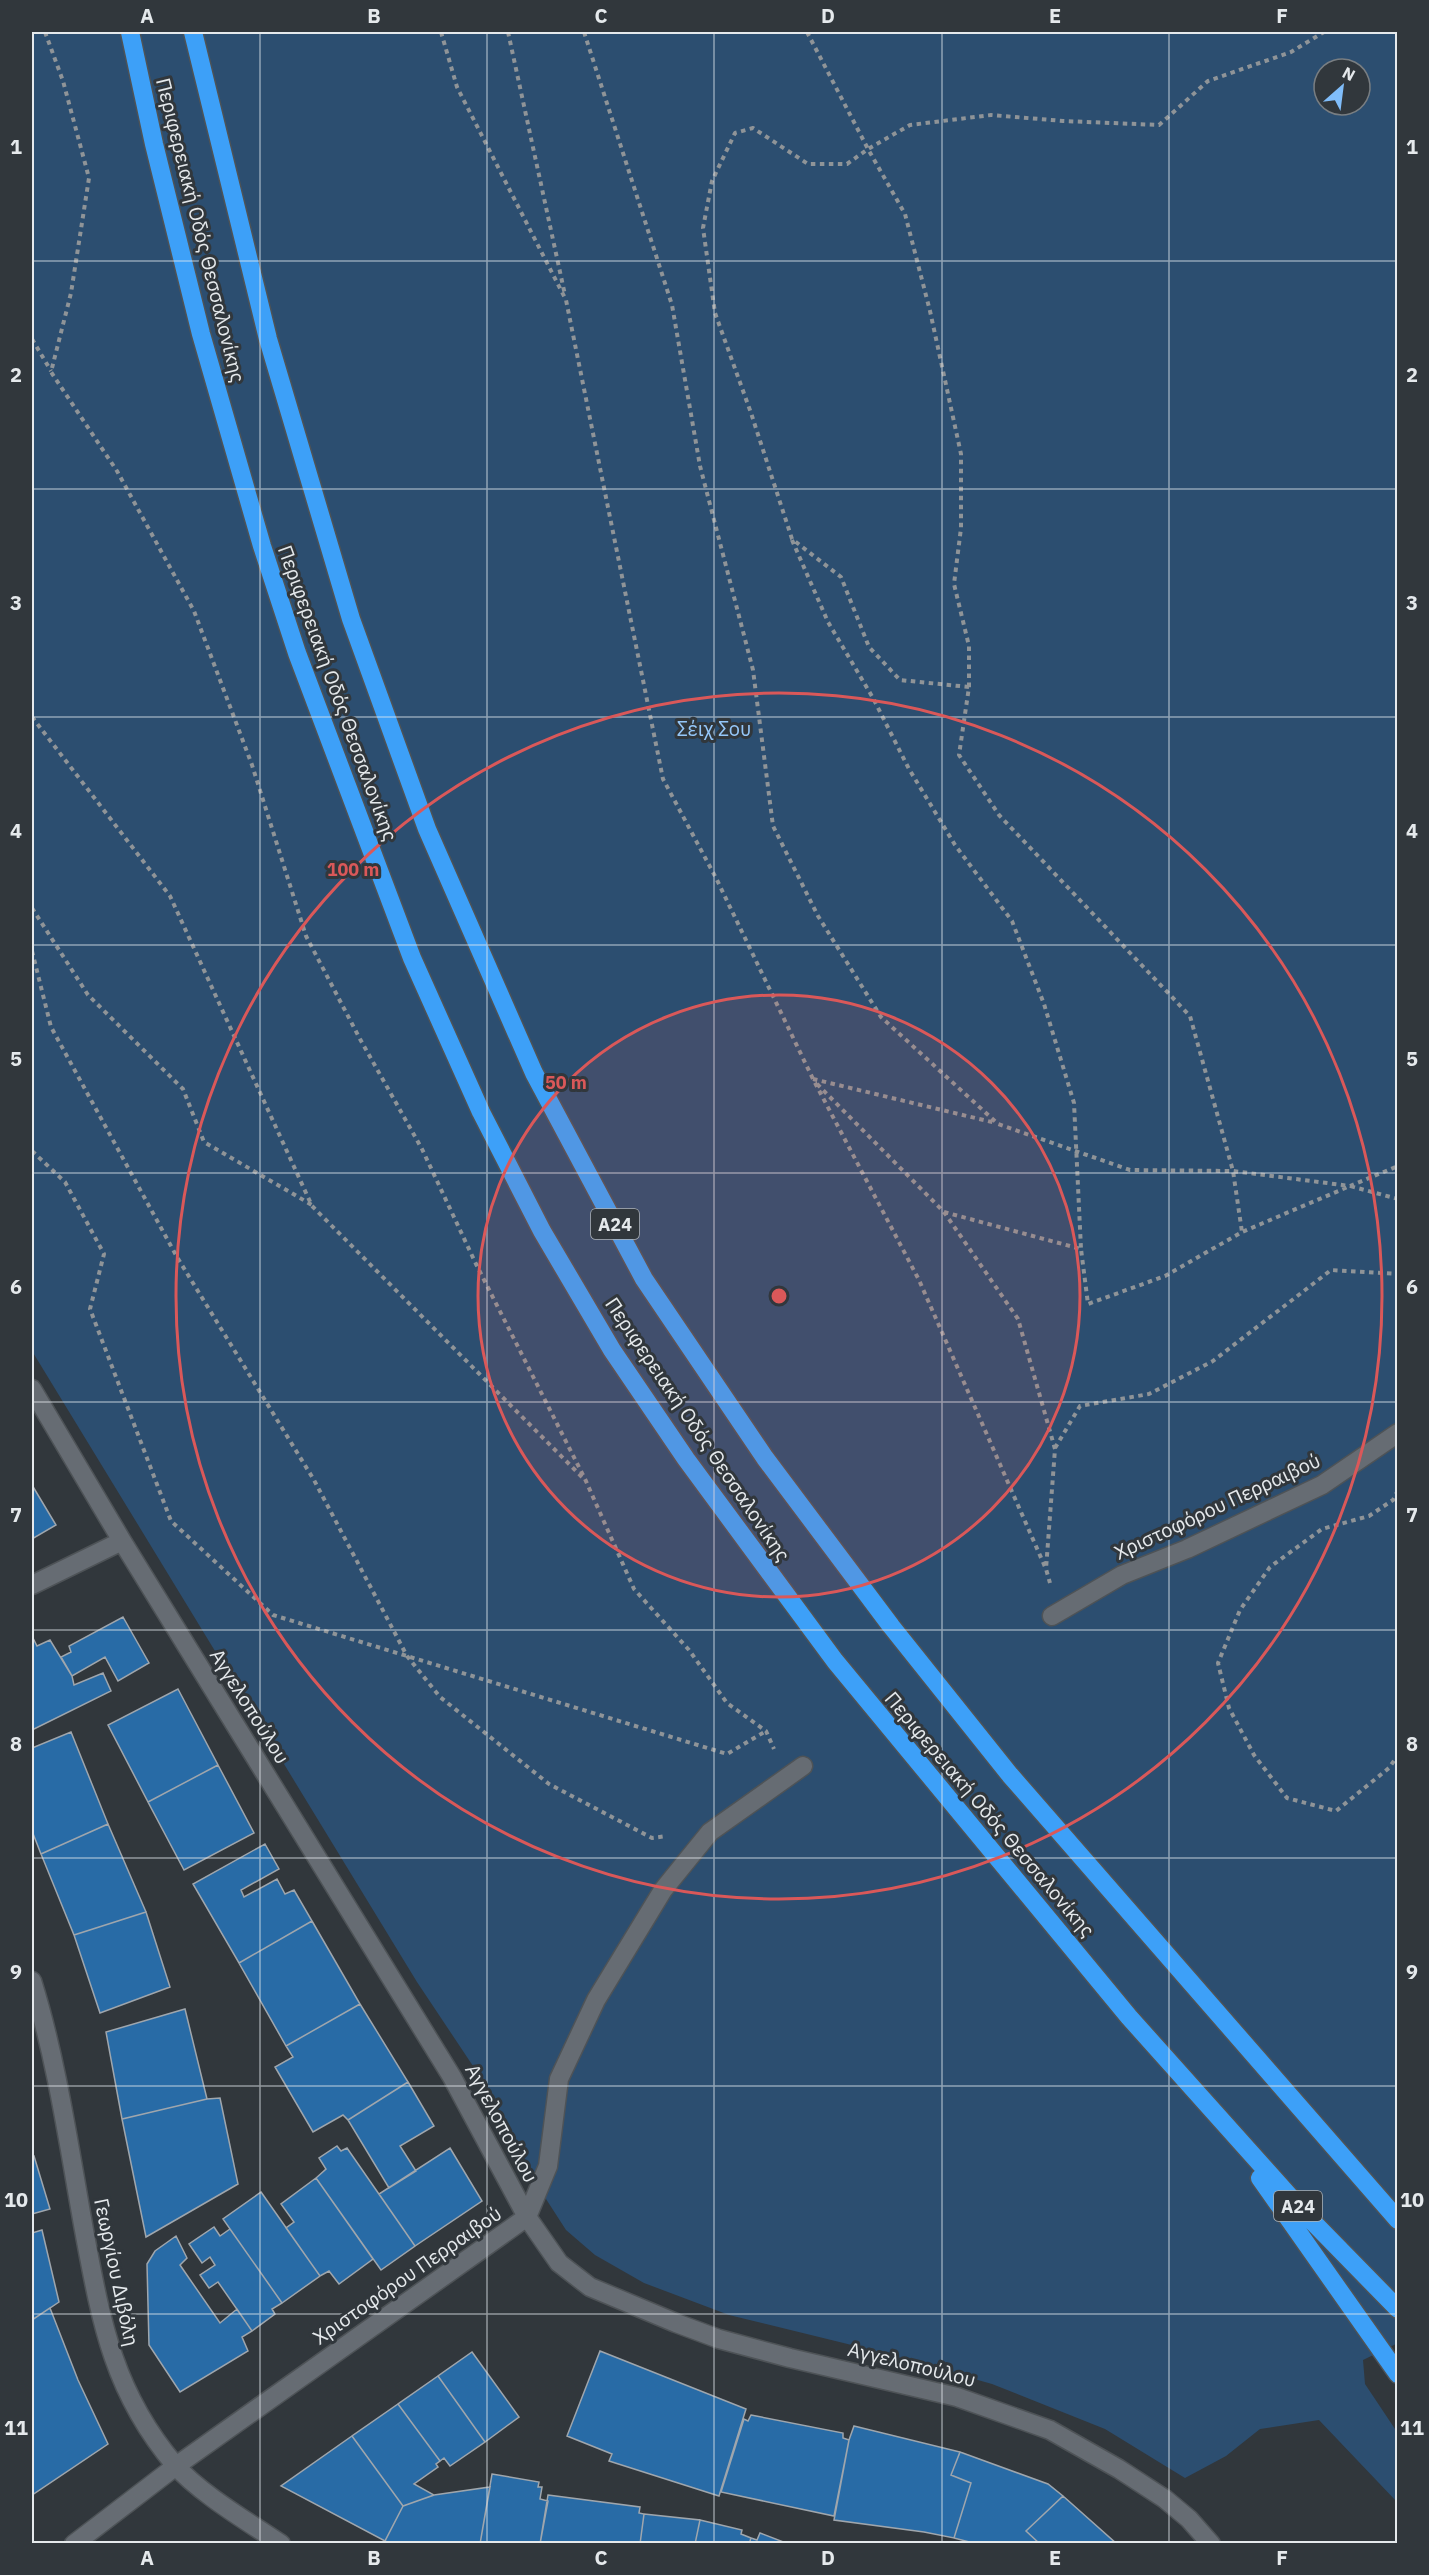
<svg xmlns="http://www.w3.org/2000/svg" width="1429" height="2575" viewBox="0 0 1429 2575" font-family="'IBM Plex Sans',sans-serif">
<style>
.green{fill:#2c4e70;fill-rule:evenodd}
.building{fill:#286ba6;stroke:#9fa6ad;stroke-width:1.5}
.lines{fill:none;stroke-linecap:round;stroke-linejoin:round}
.street-casing{stroke:#4e5357;stroke-width:21}
.highway-casing{stroke:#4e5357;stroke-width:21}
.path{stroke:#8f9498;stroke-width:4;stroke-dasharray:4.5 4.5;stroke-linecap:butt}
.street{stroke:#666c73;stroke-width:18}
.highway{stroke:#3da0f8;stroke-width:18}
.grid{fill:none;stroke:#e5e9ec;stroke-width:1.5;stroke-opacity:0.55}
.ring{fill:none;stroke:#da5859;stroke-width:3}
.labels{text-anchor:middle;dominant-baseline:central;stroke-width:6;stroke-linejoin:round;paint-order:stroke}
.shield{fill:#31373c;stroke:#afb4b7;stroke-width:1.5}
.shield-label{font-size:18px;font-weight:bold;fill:#e5e9ec}
.street-label{font-size:20px;fill:#e5e9ec;stroke:#31373c}
.park-label{font-size:20px;fill:#95c7f9;stroke:#31373c}
.centre{fill:#da5859;stroke:#31373c;stroke-width:3}
.ring-label{font-size:18px;text-anchor:middle;font-weight:bold;fill:#da5859;stroke:#31373c;stroke-width:6;stroke-linejoin:round;paint-order:stroke}
.neatline{fill:none;stroke:#e5e9ec;stroke-width:2}
.grid-label{font-size:20px;text-anchor:middle;font-weight:bold;fill:#e5e9ec}
</style>
<rect width="100%" height="100%" fill="#31373c"/>
<path class="green" d="M32 32H1397L1398 2343 1363 2360 1365 2384 1397 2432V2502L1319 2420 1260 2429 1226 2456 1185 2478 1105 2429 992 2384 872 2350 729 2315 644 2283 595 2255 566 2230 546 2199 481 2078 417 1982 32 1351ZM1324 69H1360V105H1324Z"/>
<path class="building" d="M32 1485 56 1525 32 1539Z
M123 1617 149 1663 118 1681 105 1657 72 1676 61 1657 71 1652 69 1646Z
M32 1636 37 1646 50 1640 72 1676 74 1685 103 1673 111 1691 32 1730Z
M178 1689 218 1765 148 1802 108 1725Z
M71 1732 108 1824 41 1854 32 1831V1748Z
M218 1765 254 1833 184 1870 148 1802Z
M108 1824 146 1912 74 1935 41 1854Z
M265 1844 279 1869 241 1890 244 1897 277 1879 285 1894 294 1890 312 1921 239 1963 193 1884Z
M146 1912 170 1987 100 2013 74 1935Z
M312 1921 360 2004 286 2046 239 1963Z
M360 2004 408 2082 348 2120 343 2115 313 2132 275 2067 293 2057 286 2046Z
M185 2009 207 2099 122 2119 106 2032Z
M408 2082 434 2126 400 2146 416 2171 389 2188 348 2120Z
M220 2098 238 2184 146 2237 122 2119 207 2099Z
M337 2146 341 2151 347 2148 415 2246 381 2270 316 2178 326 2169 319 2158Z
M450 2148 482 2201 415 2246 379 2194Z
M34 2156 50 2209 32 2214V2157Z
M316 2178 373 2259 339 2284 329 2271 320 2276 286 2228 294 2222 281 2204Z
M261 2192 320 2276 282 2303 223 2219Z
M214 2227 220 2236 230 2229 282 2303 272 2309 275 2314 252 2331 218 2282 209 2288 200 2275 215 2265 210 2257 202 2263 189 2244Z
M42 2230 59 2302 32 2320V2233Z
M176 2236 187 2258 180 2265 220 2323 237 2309 252 2331 242 2337 248 2351 180 2392 149 2345 147 2264 155 2251Z
M50 2308 78 2380 108 2444 32 2495V2320Z
M600 2351 746 2409 719 2496 609 2461 612 2454 567 2436Z
M472 2352 519 2417 485 2442 438 2376Z
M438 2376 485 2442 450 2466 444 2458 440 2461 398 2404Z
M398 2404 440 2461 436 2464 438 2467 414 2484 434 2495 403 2506 352 2436Z
M751 2415 843 2433V2438L849 2440 834 2516 721 2492 744 2419 748 2421Z
M854 2426 960 2452 951 2475 971 2483 954 2538 924 2532 834 2520 849 2440Z
M352 2436 403 2506 385 2541 281 2486Z
M960 2452 1048 2484 1063 2496 1026 2531 1040 2544H977L954 2538 971 2483 951 2475Z
M492 2474 539 2482 538 2487H542L540 2499 548 2501 540 2544H480Z
M490 2487 480 2544H391L385 2541 403 2506 434 2495Z
M548 2495 640 2507 639 2513 644 2514 640 2544H540Z
M1063 2496 1117 2544H1040L1026 2531Z
M644 2514 700 2520 695 2544H640Z
M700 2520 742 2530 741 2534 751 2538 749 2544H695Z
M760 2533 786 2543 749 2544 751 2538 757 2540Z"/>
<g class="lines">
<g class="street-casing">
<path id="street" d="M32 1389 122 1541 452 2077 527 2217 559 2263 590 2287 676 2323 719 2339 790 2358 957 2397 1050 2430 1119 2469 1165 2499 1189 2519 1211 2544
M32 1585 122 1541
M1052 1616 1122 1575 1187 1549 1322 1485 1398 1433
M32 1981C57 2061 69 2147 84 2230 101 2321 113 2392 175 2465 199 2493 250 2523 281 2544
M74 2544 176 2466 527 2217 548 2166 559 2079 596 2000 663 1890 710 1832 803 1766"/>
</g>
<g class="highway-casing">
<path id="highway" d="M130 32 154 144 201 334 262 546 297 653 412 958 481 1112 542 1231 612 1350 686 1459 835 1661 1129 2017 1309 2218 1398 2309
M193 32 268 339 351 619 427 829 534 1073 644 1279 765 1458 891 1626 1010 1775 1398 2220
M1260 2178 1398 2374"/>
</g>
<path class="path" d="M45 32 63 81 89 178 71 293 51 372 117 471 194 611 252 765 306 936 360 1039 422 1149 476 1264 585 1479 634 1589 689 1650 727 1703 766 1731 774 1749
M441 32 457 87 566 300 663 779 716 878 813 1079 919 1280 1046 1569 1050 1583
M508 32 565 295
M584 32 672 305 700 466 753 670 773 826 818 916 881 1017 998 1124 1130 1170 1233 1171 1350 1186 1398 1166
M807 32 868 149 905 214 930 311 961 454V528L954 584 969 646V687L959 755 999 815 1190 1016 1233 1171 1242 1232
M32 339 51 371
M792 540 828 622 873 698 909 769 955 845 1012 921 1044 1004 1074 1103 1081 1249
M969 687 900 680 869 647 841 577 792 539 751 413 715 313 703 228 712 181 735 133 753 128 808 164H847L868 149 910 125 991 115 1063 121 1159 125 1208 81 1291 52 1324 32
M32 717 170 896 312 1206 582 1477
M32 908 88 995 183 1089 204 1142 312 1205
M32 951 51 1027 177 1257 314 1480 407 1656 440 1697 549 1784 652 1838 667 1836
M813 1079 996 1123
M817 1084 944 1212 1018 1319 1055 1449 1046 1569
M32 1151 65 1182 104 1254 90 1309 171 1521 273 1615 727 1754 766 1731
M944 1212 1081 1249 1088 1304 1165 1276 1242 1232 1350 1186 1398 1199
M1055 1448 1080 1406 1149 1394 1213 1361 1331 1270 1398 1274
M1398 1490 1393 1500 1369 1516 1322 1529 1270 1567 1240 1610 1218 1663 1229 1708 1254 1755 1287 1798 1336 1811 1389 1768 1398 1755"/>
<use href="#street" class="street"/>
<use href="#highway" class="highway"/>
</g>
<path class="grid" d="M260 32V2544M487 32V2544M714 32V2544M942 32V2544M1169 32V2544M32 261H1398M32 489H1398M32 717H1398M32 945H1398M32 1173H1398M32 1402H1398M32 1630H1398M32 1858H1398M32 2086H1398M32 2314H1398"/>
<circle cx="779" cy="1296" r="301" fill="#da5859" fill-opacity=".12"/>
<g class="ring">
<circle cx="779" cy="1296" r="301"/>
<circle cx="779" cy="1296" r="603"/>
</g>
<g class="labels">
<g class="shield">
<rect x="591" y="1209" width="48" height="30" rx="4.5"/>
<rect x="1274" y="2191" width="48" height="30" rx="4.5"/>
</g>
<g class="shield-label">
<text x="615" y="1224">Α24</text>
<text x="1298" y="2206">Α24</text>
</g>
<g class="street-label">
<text transform="translate(201 230) rotate(76)">Περιφερειακή Οδός Θεσσαλονίκης</text>
<text transform="translate(338 693) rotate(70)">Περιφερειακή Οδός Θεσσαλονίκης</text>
<text transform="translate(698 1429) rotate(56)">Περιφερειακή Οδός Θεσσαλονίκης</text>
<text transform="translate(1217 1506) rotate(-25)">Χριστοφόρου Περραιβού</text>
<text transform="translate(250 1706) rotate(58)">Αγγελοπούλου</text>
<text transform="translate(990 1814) rotate(50)">Περιφερειακή Οδός Θεσσαλονίκης</text>
<text transform="translate(502 2123) rotate(62)">Αγγελοπούλου</text>
<text transform="translate(117 2272) rotate(78)">Γεωργίου Διβόλη</text>
<text transform="translate(407 2275) rotate(-35)">Χριστοφόρου Περραιβού</text>
<text transform="translate(912 2364) rotate(14)">Αγγελοπούλου</text>
</g>
<g class="park-label">
<text x="714" y="728">Σέιχ Σου</text>
</g>
</g>
<circle cx="779" cy="1296" r="9" class="centre"/>
<g class="ring-label">
<text x="353" y="876">100 m</text>
<text x="566" y="1089">50 m</text>
</g>
<rect width="1429" height="2575" fill="none" stroke="#31373c" stroke-width="66"/>
<g transform="translate(1342 87) rotate(28)"><circle r="28" fill="#31373c" stroke="#797e82" stroke-width="1.5"/>
<path d="M0-4.5L10 22L0 15L-10 22Z" fill="#80bdfa"/>
<text y="-9" font-size="16" font-weight="bold" text-anchor="middle" fill="#e5e9ec">N</text>
</g>
<rect x="33" y="33" width="1363" height="2509" class="neatline"/>
<g class="grid-label">
<text x="147" y="23">A</text>
<text x="374" y="23">B</text>
<text x="601" y="23">C</text>
<text x="828" y="23">D</text>
<text x="1055" y="23">E</text>
<text x="1282" y="23">F</text>
<text x="16" y="154">1</text>
<text x="1412" y="154">1</text>
<text x="16" y="382">2</text>
<text x="1412" y="382">2</text>
<text x="16" y="610">3</text>
<text x="1412" y="610">3</text>
<text x="16" y="838">4</text>
<text x="1412" y="838">4</text>
<text x="16" y="1066">5</text>
<text x="1412" y="1066">5</text>
<text x="16" y="1294">6</text>
<text x="1412" y="1294">6</text>
<text x="16" y="1522">7</text>
<text x="1412" y="1522">7</text>
<text x="16" y="1751">8</text>
<text x="1412" y="1751">8</text>
<text x="16" y="1979">9</text>
<text x="1412" y="1979">9</text>
<text x="16" y="2207">10</text>
<text x="1412" y="2207">10</text>
<text x="16" y="2435">11</text>
<text x="1412" y="2435">11</text>
<text x="147" y="2565">A</text>
<text x="374" y="2565">B</text>
<text x="601" y="2565">C</text>
<text x="828" y="2565">D</text>
<text x="1055" y="2565">E</text>
<text x="1282" y="2565">F</text>
</g>
</svg>
